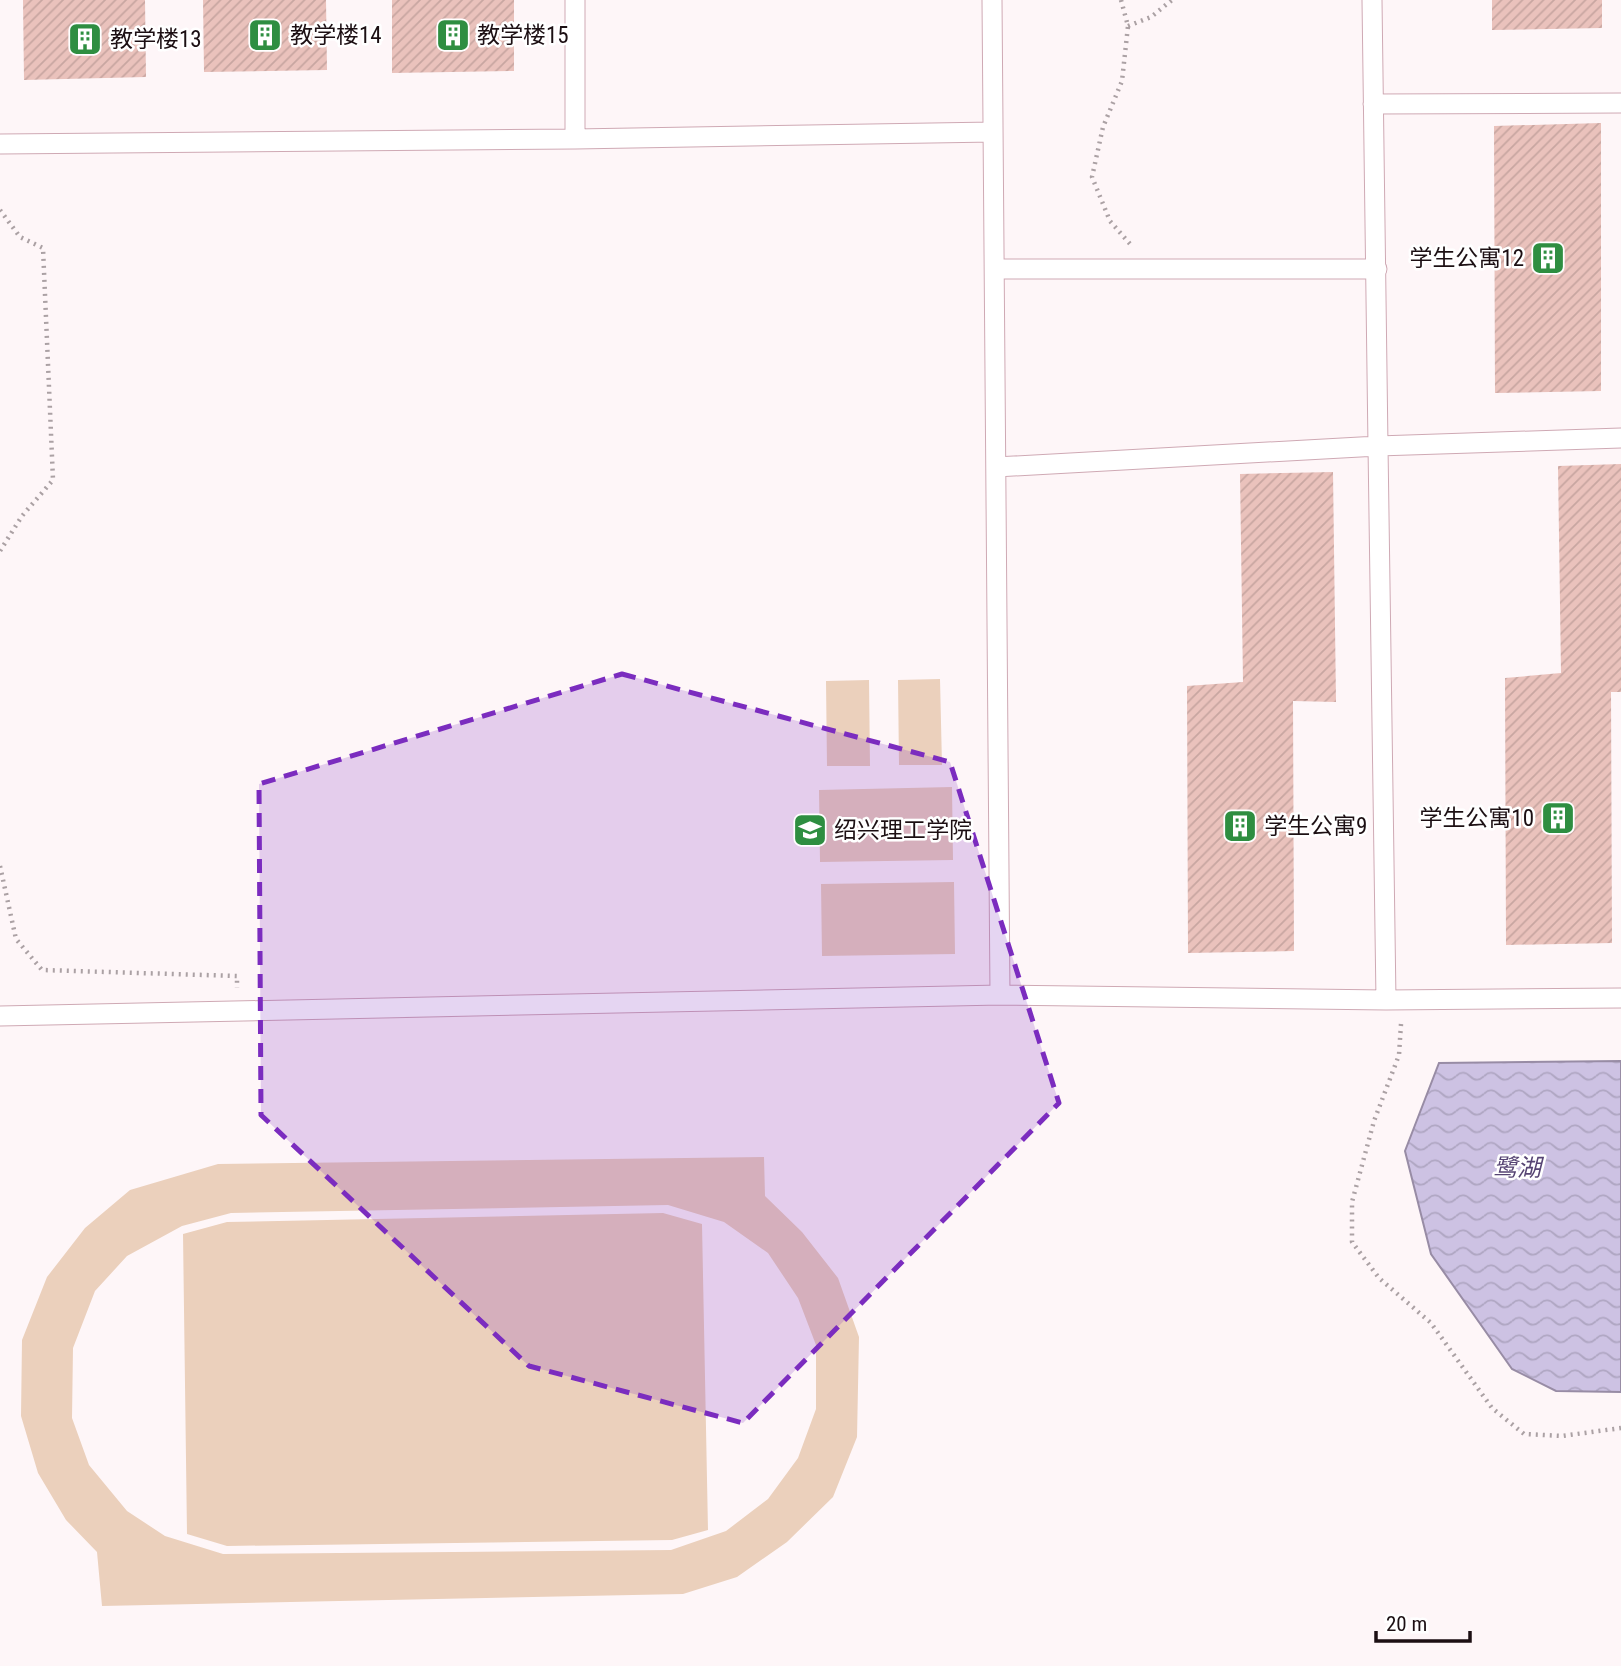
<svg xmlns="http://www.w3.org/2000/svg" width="1621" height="1666" viewBox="0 0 1621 1666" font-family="'Roboto Condensed','Noto Sans SC',sans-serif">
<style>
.garden{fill:#ebd0bc;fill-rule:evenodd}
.water{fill:url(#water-waves);stroke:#988ca5;stroke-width:2}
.building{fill:url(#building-hatch)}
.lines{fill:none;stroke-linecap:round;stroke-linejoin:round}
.lane-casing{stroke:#cfa9b4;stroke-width:21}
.path{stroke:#aba1a4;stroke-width:4.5;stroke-dasharray:2 5;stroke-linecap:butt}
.lane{stroke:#fff;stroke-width:19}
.marked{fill:#7b2cbf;fill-opacity:0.2;stroke:#7b2cbf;stroke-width:5;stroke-dasharray:14 9;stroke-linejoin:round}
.labels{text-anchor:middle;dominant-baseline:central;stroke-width:5;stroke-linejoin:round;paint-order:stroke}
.poi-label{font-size:23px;fill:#1c0f13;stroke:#fff;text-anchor:start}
.water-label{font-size:24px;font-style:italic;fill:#564473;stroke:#fff}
</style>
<defs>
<pattern id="water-waves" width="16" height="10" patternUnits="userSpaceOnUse" patternTransform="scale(1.75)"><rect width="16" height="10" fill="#cdc2e3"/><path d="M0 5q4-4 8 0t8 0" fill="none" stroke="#afa6c2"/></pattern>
<pattern id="building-hatch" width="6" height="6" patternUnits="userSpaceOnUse" patternTransform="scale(1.75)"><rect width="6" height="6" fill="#eac2bc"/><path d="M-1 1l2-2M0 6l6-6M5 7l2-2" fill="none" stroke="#c8a6a1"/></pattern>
</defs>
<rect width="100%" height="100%" fill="#fef6f8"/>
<path class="garden" d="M940 679 942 765H899L898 680Z
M869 680 870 766H827L826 681Z
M952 787 953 860 820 862 819 790Z
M954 882 955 954 822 956 821 884Z
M764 1157 765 1196 802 1232 838 1278 859 1337 857 1437 833 1497 787 1542 737 1577 683 1594 102 1606 97 1552 66 1520 38 1473 21 1416 22 1340 47 1277 85 1228 130 1190 218 1164ZM668 1205 724 1222 768 1253 798 1298 816 1345V1409L798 1458 768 1499 726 1531 671 1550 223 1554 165 1536 127 1511 89 1465 72 1418 73 1348 95 1291 127 1256 182 1226 231 1213Z
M663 1213 702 1224 708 1530 672 1540 227 1546 187 1534 183 1234 227 1222Z"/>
<path class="water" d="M1621 1061V1392L1556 1391 1512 1369 1431 1254 1405 1151 1439 1063Z"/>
<path class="building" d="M23 0H145L146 77 24 80Z
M203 0H326L327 70 204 72Z
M392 0H514V71L392 73Z
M1492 0H1602V28L1492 30Z
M1601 123V391L1495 393 1494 126Z
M1621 464V692H1611L1612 943 1506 945 1505 678 1561 673 1558 466Z
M1333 472 1336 702 1293 701 1294 951 1188 953 1187 686 1243 682 1240 474Z"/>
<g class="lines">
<g class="lane-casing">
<path id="lane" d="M575 0V139L993 132
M992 0 1000 995
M1372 0 1378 446 1621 438
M1373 104 1621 103
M0 144 575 139
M995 269H1377
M996 467 1378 446 1386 1000
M0 1016 1000 995 1386 1000 1621 998"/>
</g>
<path class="path" d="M1121 0 1128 26 1122 81 1103 127 1092 177 1110 221 1130 244
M1128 26 1151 17 1172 0
M0 210 20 237 43 248 53 480 22 516 0 551
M0 866 16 939 42 970 237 976V988
M1401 1024 1399 1055 1374 1121 1352 1202V1242L1379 1278 1431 1323 1492 1408 1524 1434 1562 1436 1621 1428"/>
<use href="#lane" class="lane"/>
</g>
<path class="marked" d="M622 674 950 762 1059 1103 743 1423 529 1366 261 1115 259 784Z"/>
<defs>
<g id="building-square" transform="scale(1.75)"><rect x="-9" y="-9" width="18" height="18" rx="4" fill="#2e8e41" stroke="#fff"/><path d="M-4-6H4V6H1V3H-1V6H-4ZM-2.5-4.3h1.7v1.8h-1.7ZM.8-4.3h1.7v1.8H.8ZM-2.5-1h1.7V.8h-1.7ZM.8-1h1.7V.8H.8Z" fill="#fff"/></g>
<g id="university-square" transform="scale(1.75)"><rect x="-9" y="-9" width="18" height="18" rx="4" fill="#2e8e41" stroke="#fff"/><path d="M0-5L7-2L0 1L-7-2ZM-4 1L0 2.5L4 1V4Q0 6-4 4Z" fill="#fff"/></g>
</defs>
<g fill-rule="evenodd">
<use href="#building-square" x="265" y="35"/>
<use href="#building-square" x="453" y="35"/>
<use href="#building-square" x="85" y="39"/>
<use href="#building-square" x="1548" y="258"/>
<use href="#building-square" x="1558" y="818"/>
<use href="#building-square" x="1240" y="826"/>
<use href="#university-square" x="810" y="830"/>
</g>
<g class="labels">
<g class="poi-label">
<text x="290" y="35">教学楼14</text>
<text x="477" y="35">教学楼15</text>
<text x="110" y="39">教学楼13</text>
<text x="1524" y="258" text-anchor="end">学生公寓12</text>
<text x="1534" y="818" text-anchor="end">学生公寓10</text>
<text x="1264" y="826">学生公寓9</text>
<text x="834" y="830">绍兴理工学院</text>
</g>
<g class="water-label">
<text x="1517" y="1168">鹭湖</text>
</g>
</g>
<path d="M1376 1631v10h94v-10" fill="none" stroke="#1c0f13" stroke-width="3.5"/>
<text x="1386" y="1631" font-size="21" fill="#1c0f13" stroke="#ffffff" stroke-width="5" paint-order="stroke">20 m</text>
</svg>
